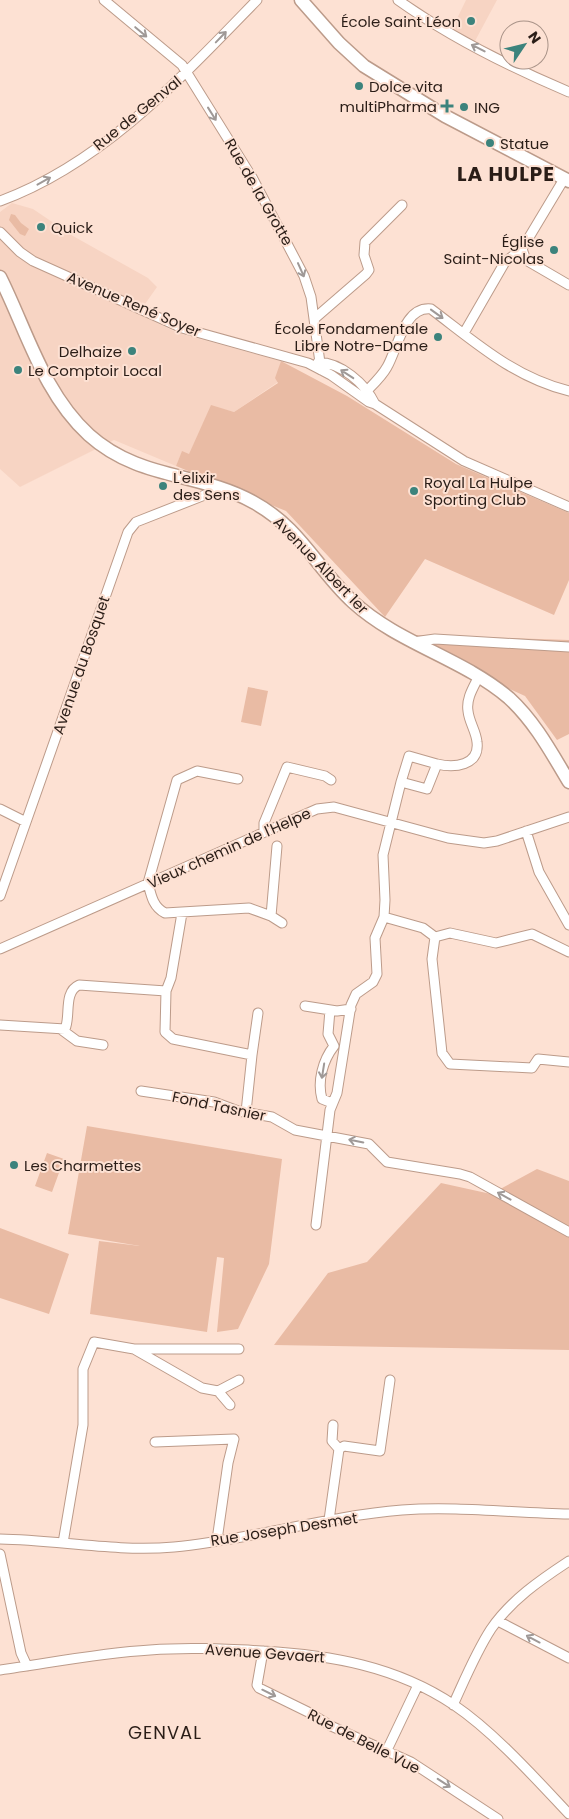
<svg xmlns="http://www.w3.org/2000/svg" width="569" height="1819" viewBox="0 0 569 1819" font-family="Poppins,sans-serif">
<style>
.built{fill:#f7d4c3}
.green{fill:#e9bba4}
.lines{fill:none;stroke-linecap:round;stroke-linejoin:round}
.street-casing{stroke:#bc9b8a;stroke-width:11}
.secondary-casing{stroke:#bc9b8a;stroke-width:15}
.street{stroke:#fff;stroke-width:9}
.secondary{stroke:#fff;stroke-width:12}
.oneway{stroke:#9f9997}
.poi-dot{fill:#3c837c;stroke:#fde1d3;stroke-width:2}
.labels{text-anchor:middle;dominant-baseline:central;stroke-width:4;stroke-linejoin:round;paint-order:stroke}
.poi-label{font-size:15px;fill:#2a1d17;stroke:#fde1d3;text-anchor:start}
.street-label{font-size:15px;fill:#2a1d17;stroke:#fde1d3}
.quarter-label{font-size:18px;letter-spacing:1px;fill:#2a1d17;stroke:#fde1d3}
.district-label{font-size:20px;font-weight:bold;letter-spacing:1px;fill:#2a1d17;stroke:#fde1d3}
</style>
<rect width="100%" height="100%" fill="#fde1d3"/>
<path class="built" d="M466 0H497L475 41 452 29Z
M12 203 33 209 73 236 148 278 157 287 138 314 178 333 281 361 277 376 278 382 234 412 211 406 189 455 182 452 176 466 114 440 20 487 0 469V212Z"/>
<path class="green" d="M11 214 15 215 21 223 29 229 25 236 20 234 9 220Z
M281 361 347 396 456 464 569 513V580L554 615 425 559 385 617 286 511 176 466 182 451 189 454 211 405 234 412 278 383 275 378Z
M414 635 569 640V734L557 740 525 696 501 685Z
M248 687 268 691 261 726 241 722Z
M87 1126 282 1159 269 1264 238 1329 217 1332 224 1258 217 1257 207 1332 90 1314 99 1241 140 1246 68 1234Z
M47 1153 64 1159 52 1192 35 1186Z
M537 1169 569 1181V1350L274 1345 328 1273 367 1262 441 1183 491 1194Z
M0 1228 69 1254 49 1314 0 1298Z"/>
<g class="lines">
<g class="street-casing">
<path id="street" d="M104 0 182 65 253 179 304 276 311 297 321 370
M398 0C450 37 510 67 569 92
M0 201C102 164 183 76 257 0
M0 232 20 252 33 261 182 328 308 363 331 375 369 402 375 404 464 461 569 507
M522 249 526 260 569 285
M314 319 366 274 369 270 364 255 365 242 402 205
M464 333 505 262 522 249 564 179
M318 362C341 363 365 383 375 404
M362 396C370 387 381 378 387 367 398 348 404 306 431 309 475 342 513 377 569 391
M413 642 435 639 569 647
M238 779 197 771 177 780 148 883C151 895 153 907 165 913L249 908 271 916
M401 782 409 756 437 764
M0 809 26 822
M264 831V823L287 767 325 776 331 780
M526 831 539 872 569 925
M277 846 271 916 282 923
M0 896 128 532 136 522 220 489
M182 913 171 978 166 991 165 1032 173 1039 252 1055 246 1112
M384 917 423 928 435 937 450 933 496 943 532 934 569 952
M435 937 432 959 442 1053 450 1064 532 1068 538 1059 569 1062
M0 949 317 809 334 807 448 838 484 843 497 841 569 817
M305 1006 337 1011 351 1009
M330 1010 328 1034 334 1046C323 1060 317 1081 322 1099L332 1103
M0 1025 65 1029C71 1016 63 992 79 985L166 991
M62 1030 77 1041 103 1045
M252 1055 258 1013
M141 1091 214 1102 238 1111 272 1117 295 1130 369 1144 387 1162 460 1174 470 1177 569 1232
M316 1225 330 1110 337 1093 351 1005 356 994 373 982 377 974 375 938 384 917 385 900 383 855 401 782 427 789 437 764C454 768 480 766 477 742 476 731 469 722 468 711 466 699 473 688 478 678
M134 1349 202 1388 218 1391 239 1380
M218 1391 230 1405
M333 1425 332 1441 339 1449
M155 1442 234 1439 228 1463 217 1540
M329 1520 339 1449 344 1446 380 1451 390 1380
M0 1539C58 1540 115 1552 174 1547 250 1540 326 1516 402 1510 456 1506 515 1513 569 1514
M63 1543 83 1425V1369L94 1342 134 1349H239
M0 1554 21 1653 27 1666
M498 1621 569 1658
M263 1651 257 1685 259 1688 308 1712 331 1726 411 1762 498 1819
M0 1670C50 1663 99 1653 150 1650 188 1647 225 1649 263 1651 330 1655 396 1666 454 1705 494 1732 535 1778 569 1814
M453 1705C465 1679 476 1652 491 1629 511 1600 540 1580 569 1561
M387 1750 418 1685"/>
</g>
<g class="secondary-casing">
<path id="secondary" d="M301 0 339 43 364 66 445 116 569 181
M0 277C27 331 43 393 89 435 139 480 199 472 253 502 301 528 316 568 353 602 399 644 462 658 509 698 535 722 551 752 569 782"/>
</g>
<use href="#street" class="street"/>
<use href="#secondary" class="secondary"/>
</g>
<defs><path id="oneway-shaft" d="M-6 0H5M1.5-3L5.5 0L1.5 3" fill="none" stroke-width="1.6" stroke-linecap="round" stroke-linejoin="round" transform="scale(1.25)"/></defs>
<g class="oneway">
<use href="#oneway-shaft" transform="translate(141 32) rotate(40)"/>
<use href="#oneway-shaft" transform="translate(221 37) rotate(-46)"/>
<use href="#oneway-shaft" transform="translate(478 48) rotate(-153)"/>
<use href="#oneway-shaft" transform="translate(212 114) rotate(58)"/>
<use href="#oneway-shaft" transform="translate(44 181) rotate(-29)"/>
<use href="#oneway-shaft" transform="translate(301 270) rotate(66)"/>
<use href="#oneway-shaft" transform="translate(437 314) rotate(36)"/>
<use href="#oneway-shaft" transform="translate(347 374) rotate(-147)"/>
<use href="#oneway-shaft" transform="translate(323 1071) rotate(99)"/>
<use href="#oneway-shaft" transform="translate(356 1141) rotate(-169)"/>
<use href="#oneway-shaft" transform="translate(504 1196) rotate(-151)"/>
<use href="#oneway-shaft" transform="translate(533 1639) rotate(-152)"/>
<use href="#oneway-shaft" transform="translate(269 1693) rotate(26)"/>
<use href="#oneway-shaft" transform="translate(444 1783) rotate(33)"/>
</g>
<g class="poi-dot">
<circle cx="471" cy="21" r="5"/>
<circle cx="359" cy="86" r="5"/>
<path d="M444.5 98.5h5v5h5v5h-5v5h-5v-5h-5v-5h5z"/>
<circle cx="464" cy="107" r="5"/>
<circle cx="490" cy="143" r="5"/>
<circle cx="41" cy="227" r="5"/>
<circle cx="554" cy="250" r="5"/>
<circle cx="438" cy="337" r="5"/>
<circle cx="132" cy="351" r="5"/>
<circle cx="18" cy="370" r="5"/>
<circle cx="163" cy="486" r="5"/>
<circle cx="414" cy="491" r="5"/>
<circle cx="14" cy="1165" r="5"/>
</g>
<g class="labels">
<g class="poi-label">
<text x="461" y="21" text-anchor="end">École Saint Léon</text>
<text x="369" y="86">Dolce vita</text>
<text x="437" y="106" text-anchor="end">multiPharma</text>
<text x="474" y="107">ING</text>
<text x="500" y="143">Statue</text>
<text x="51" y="227">Quick</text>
<text x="544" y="241" text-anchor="end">Église<tspan x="544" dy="17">Saint-Nicolas</tspan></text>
<text x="428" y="328" text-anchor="end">École Fondamentale<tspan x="428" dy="17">Libre Notre-Dame</tspan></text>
<text x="122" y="351" text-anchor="end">Delhaize</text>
<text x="28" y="370">Le Comptoir Local</text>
<text x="173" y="477">L'elixir<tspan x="173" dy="17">des Sens</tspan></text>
<text x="424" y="482">Royal La Hulpe<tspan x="424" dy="17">Sporting Club</tspan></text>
<text x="24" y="1165">Les Charmettes</text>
</g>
<g class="street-label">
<text transform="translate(137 113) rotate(-39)">Rue de Genval</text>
<text transform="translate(259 192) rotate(60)">Rue de la Grotte</text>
<text transform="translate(134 304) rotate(23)">Avenue René Soyer</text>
<text transform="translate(321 565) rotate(46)">Avenue Albert 1er</text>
<text transform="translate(81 665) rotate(-71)">Avenue du Bosquet</text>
<text transform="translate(229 848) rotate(-24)">Vieux chemin de l'Helpe</text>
<text transform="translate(219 1106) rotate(12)">Fond Tasnier</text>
<text transform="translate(284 1529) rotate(-9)">Rue Joseph Desmet</text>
<text transform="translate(265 1653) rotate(4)">Avenue Gevaert</text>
<text transform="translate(364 1741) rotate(27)">Rue de Belle Vue</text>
</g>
<g class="quarter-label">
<text x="165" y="1732">GENVAL</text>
</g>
<g class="district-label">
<text x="506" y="174">LA HULPE</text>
</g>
</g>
<g transform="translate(524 45) rotate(55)"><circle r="24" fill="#fde1d3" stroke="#a99388"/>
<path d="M0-4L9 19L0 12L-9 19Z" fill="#3c837c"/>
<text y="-8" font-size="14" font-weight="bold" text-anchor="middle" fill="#2a1d17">N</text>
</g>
</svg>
